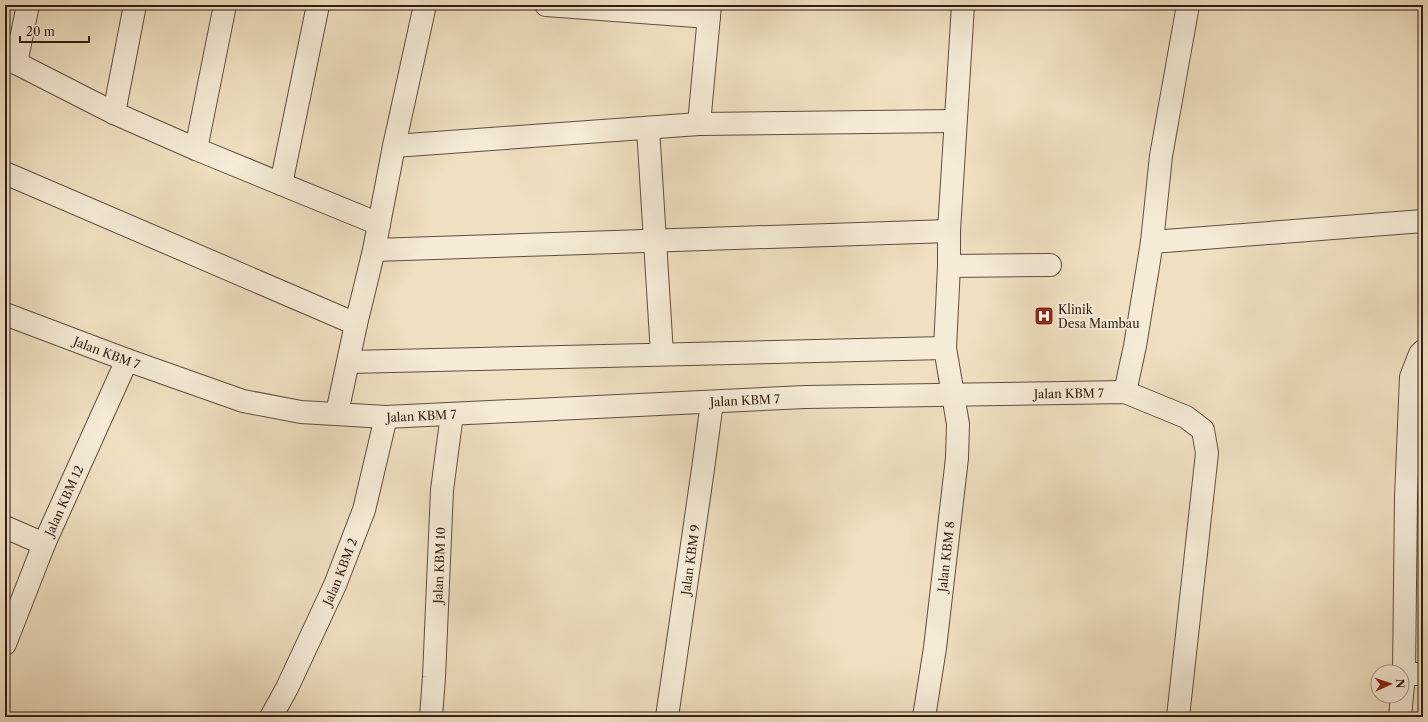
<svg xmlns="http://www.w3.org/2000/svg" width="1428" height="722" viewBox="0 0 1428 722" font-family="'Libre Caslon Text',serif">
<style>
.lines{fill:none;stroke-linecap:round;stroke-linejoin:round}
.minor-casing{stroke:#604d3f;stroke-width:24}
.minor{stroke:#f5ebd7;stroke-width:22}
.labels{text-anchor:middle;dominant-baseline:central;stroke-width:4;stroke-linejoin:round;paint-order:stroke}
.poi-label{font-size:12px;fill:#301c14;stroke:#f5ebd7;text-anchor:start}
.street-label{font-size:12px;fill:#301c14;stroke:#f5ebd7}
</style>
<rect width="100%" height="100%" fill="#efe0c1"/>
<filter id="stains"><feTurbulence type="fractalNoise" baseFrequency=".005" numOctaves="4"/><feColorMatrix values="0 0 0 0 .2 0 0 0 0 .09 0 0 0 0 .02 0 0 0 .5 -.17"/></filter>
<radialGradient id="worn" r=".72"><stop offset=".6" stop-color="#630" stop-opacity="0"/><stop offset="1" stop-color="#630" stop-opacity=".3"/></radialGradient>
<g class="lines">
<g class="minor-casing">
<g id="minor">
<path d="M546 5 709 17"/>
<path d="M5 61 16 63 114 113 196 149 379 224"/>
<path d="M16 63 28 5"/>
<path d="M114 113 135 5"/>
<path d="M699 124 710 5"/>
<path d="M648 128 662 354"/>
<path d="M394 146 699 124 955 121"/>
<path d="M196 149 225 5"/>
<path d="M5 173 356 324"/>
<path d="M281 184 318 5"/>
<path d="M1152 242 1161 156 1188 5"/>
<path d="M374 250 949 231"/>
<path d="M949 266 1050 265"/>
<path id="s1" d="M5 314 127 360 243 401 301 412 386 417 805 397 1125 392 1186 417 1203 430 1207 453 1178 717"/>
<path d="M349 362 945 348"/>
<path d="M1125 392 1135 346 1152 242 1423 221"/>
<path d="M337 413 356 324 374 250 394 146 425 5"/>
<path d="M5 527 44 544"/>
<path id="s2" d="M5 644 44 544 127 360"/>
<path d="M1404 674H1423"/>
<path id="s3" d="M271 717 287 688 335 585 364 510 386 417"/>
<path id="s4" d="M431 717 434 677 442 490 452 414"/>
<path id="s5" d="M667 717 703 469 712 402"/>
<path id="s6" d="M924 717 935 648 957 458 958 424 945 348 949 266V231L963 5"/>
<path d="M1400 717 1404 674 1406 497 1411 377 1420 354 1423 351"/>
</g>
</g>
<use href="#minor" class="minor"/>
</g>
<defs>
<g id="hospital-square" transform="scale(1)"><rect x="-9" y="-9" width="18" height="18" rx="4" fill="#8f2418" stroke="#f5ebd7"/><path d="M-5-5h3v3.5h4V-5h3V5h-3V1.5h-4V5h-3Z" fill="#fff"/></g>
</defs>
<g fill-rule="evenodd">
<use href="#hospital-square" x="1044" y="316"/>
</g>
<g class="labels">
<g class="poi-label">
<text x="1058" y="309">Klinik<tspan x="1058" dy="14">Desa Mambau</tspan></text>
</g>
<g class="street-label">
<text stroke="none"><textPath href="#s1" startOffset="109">Jalan KBM 7</textPath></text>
<text stroke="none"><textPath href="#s1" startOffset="1081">Jalan KBM 7</textPath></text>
<text stroke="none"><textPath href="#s1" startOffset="757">Jalan KBM 7</textPath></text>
<text stroke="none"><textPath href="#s1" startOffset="433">Jalan KBM 7</textPath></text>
<text stroke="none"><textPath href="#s2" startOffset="155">Jalan KBM 12</textPath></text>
<text stroke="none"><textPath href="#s6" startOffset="162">Jalan KBM 8</textPath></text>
<text stroke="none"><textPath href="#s5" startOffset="159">Jalan KBM 9</textPath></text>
<text stroke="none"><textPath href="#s4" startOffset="152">Jalan KBM 10</textPath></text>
<text stroke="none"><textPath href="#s3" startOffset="161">Jalan KBM 2</textPath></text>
</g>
</g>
<rect width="1428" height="722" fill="none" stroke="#efe0c1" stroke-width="20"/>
<rect x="6" y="6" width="1416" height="710" fill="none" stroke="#301c14" stroke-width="2"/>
<rect x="10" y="10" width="1408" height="702" fill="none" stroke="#301c14"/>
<g transform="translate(1390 684) rotate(87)"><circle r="19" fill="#f5ebd7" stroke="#a69889"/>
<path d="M0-3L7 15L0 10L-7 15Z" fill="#8f2418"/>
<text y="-6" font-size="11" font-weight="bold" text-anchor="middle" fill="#301c14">N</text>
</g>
<path d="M20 36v6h69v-6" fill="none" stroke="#301c14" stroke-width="2"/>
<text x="26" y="36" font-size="12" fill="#301c14" stroke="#f5ebd7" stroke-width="3" paint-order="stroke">20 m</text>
<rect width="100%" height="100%" filter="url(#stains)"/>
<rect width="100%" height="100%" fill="url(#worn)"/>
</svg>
